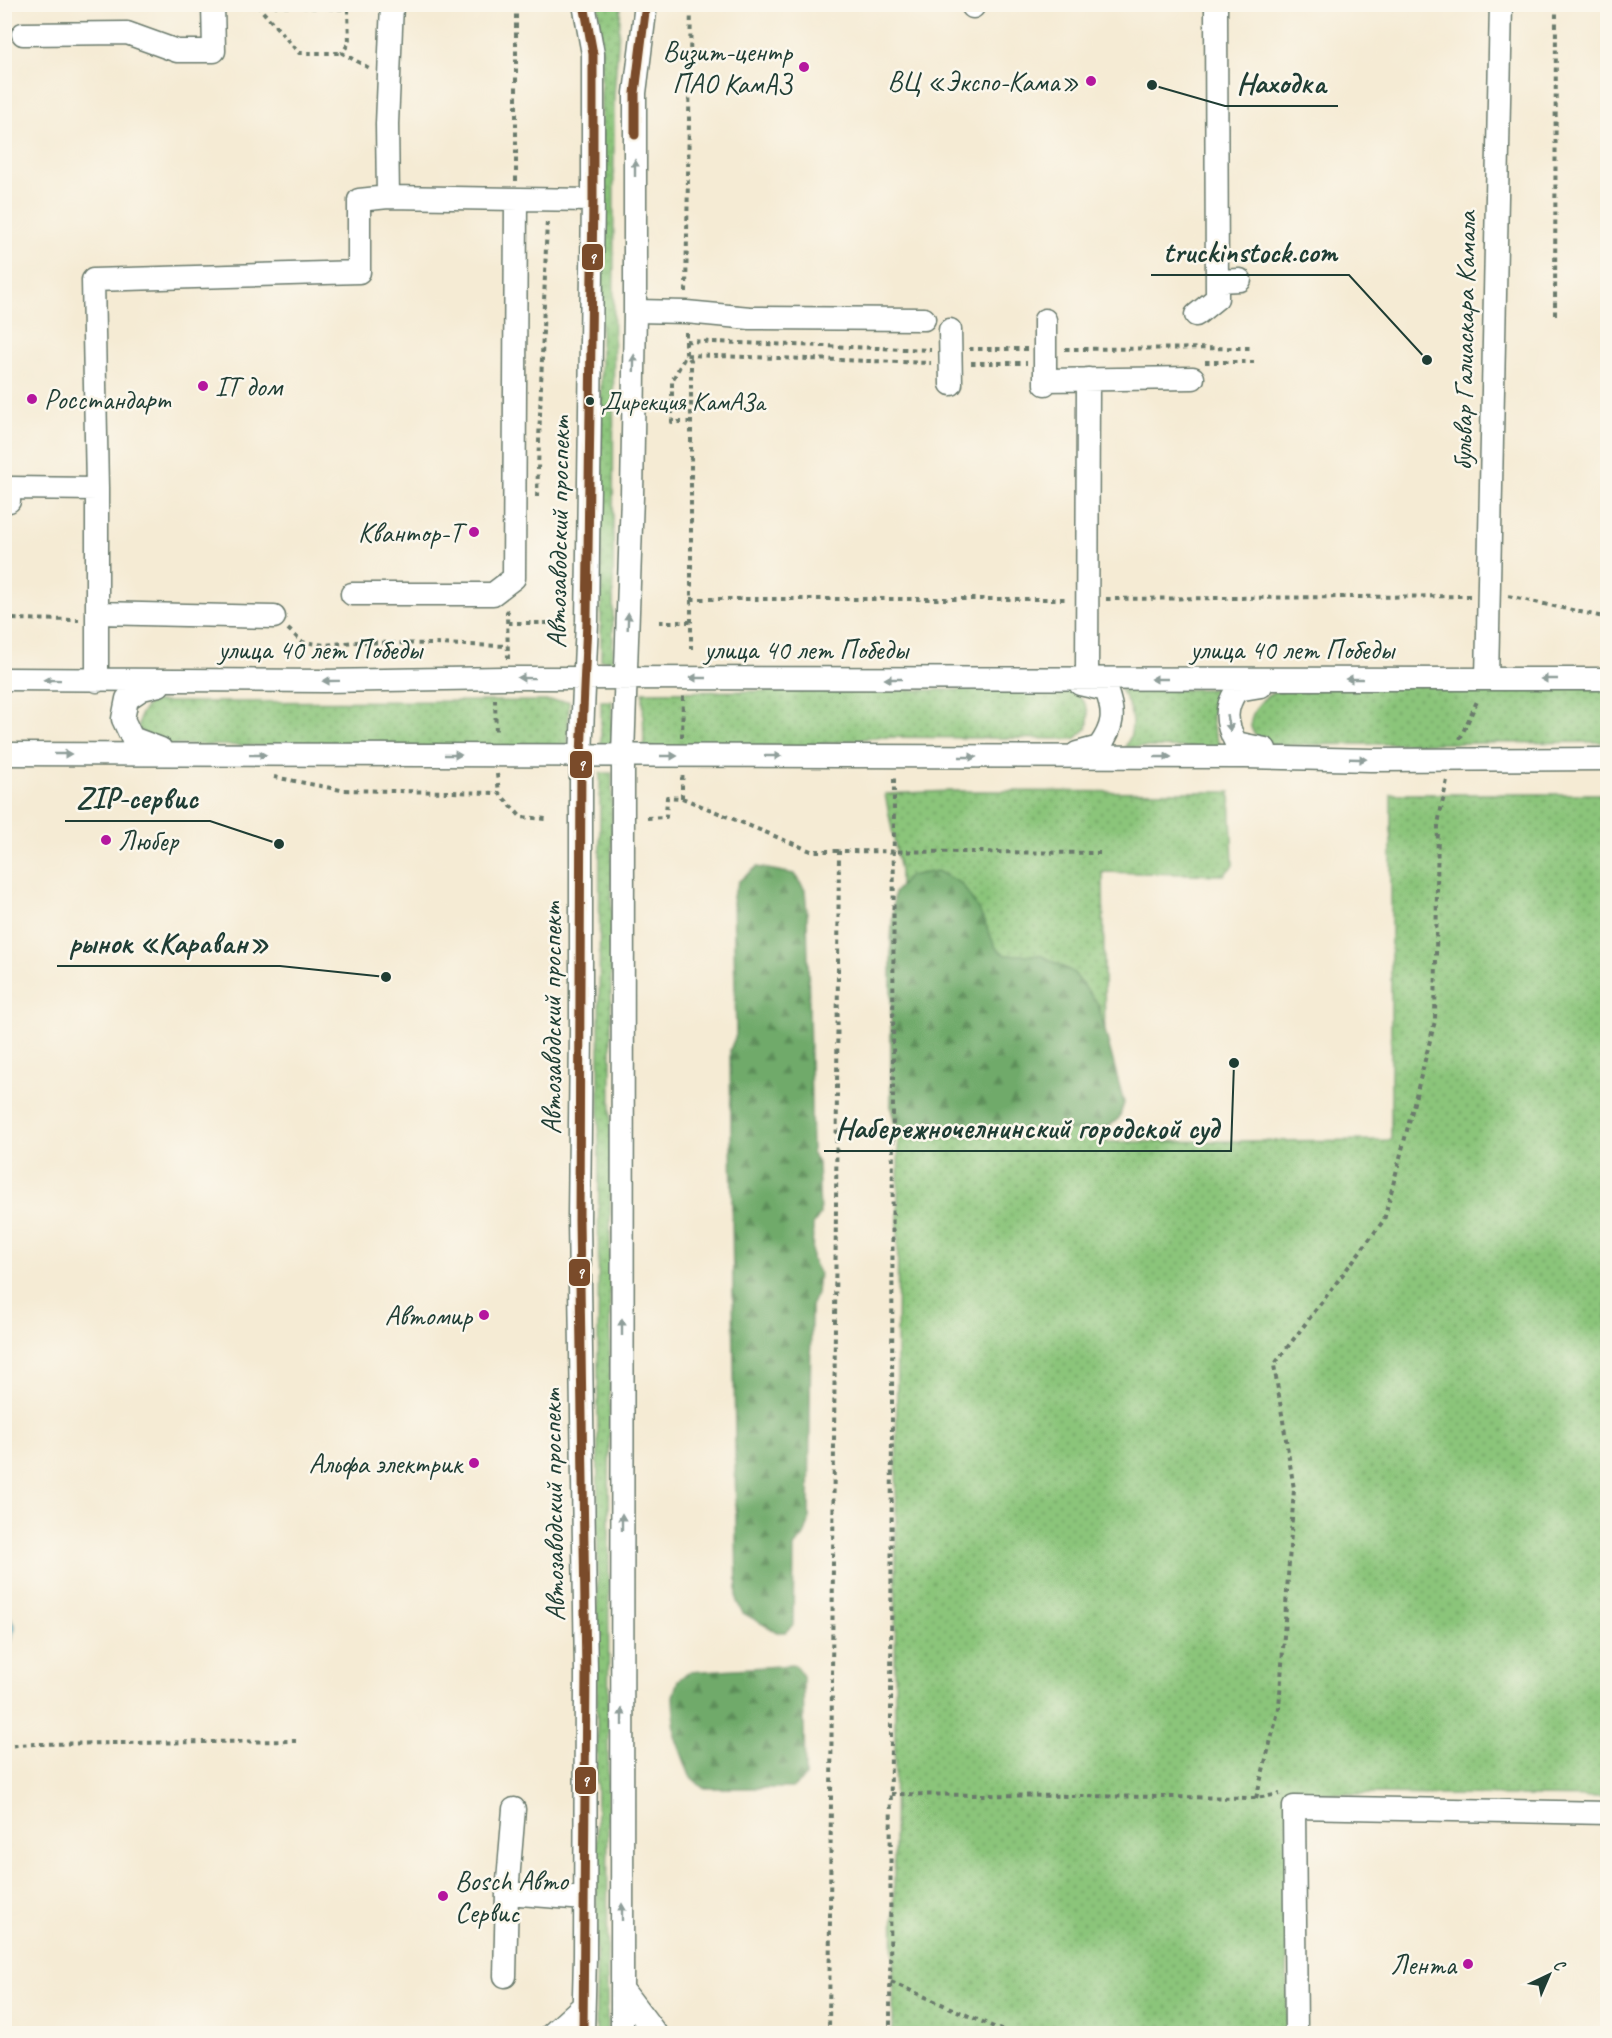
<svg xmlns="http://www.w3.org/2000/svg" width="1612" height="2038" viewBox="0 0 1612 2038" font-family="Caveat,sans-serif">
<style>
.grass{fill:url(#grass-dots);stroke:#558157;stroke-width:1.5}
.forest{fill:url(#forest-firs);stroke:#48744f;stroke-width:1.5}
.water{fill:url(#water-waves);stroke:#3e7f87;stroke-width:1.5}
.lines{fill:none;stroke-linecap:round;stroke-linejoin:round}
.minor-casing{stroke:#6a7a6c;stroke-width:25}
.path{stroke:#6a7a6c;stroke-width:4;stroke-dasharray:4.5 4.5;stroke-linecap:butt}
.minor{stroke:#fff;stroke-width:22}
.bus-1-casing{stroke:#fbf7ec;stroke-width:14}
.bus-1{stroke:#7a4b2a;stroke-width:9}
.oneway{fill:#8f9e9a}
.poi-dot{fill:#b5179e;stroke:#fbf7ec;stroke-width:2}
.bus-dot{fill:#1f3d34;stroke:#fbf7ec;stroke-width:2}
.labels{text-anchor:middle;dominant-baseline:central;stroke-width:5;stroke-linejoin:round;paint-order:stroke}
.bus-label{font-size:26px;fill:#1f3d34;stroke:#fbf7ec;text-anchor:start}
.poi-label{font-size:28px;fill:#1f3d34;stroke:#fbf7ec;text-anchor:end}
.street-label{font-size:28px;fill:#1f3d34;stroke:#fbf7ec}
.leader{fill:none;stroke:#1f3d34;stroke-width:2}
.callout-dot{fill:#1f3d34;stroke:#fbf7ec;stroke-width:2}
.callout-label{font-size:30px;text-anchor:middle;font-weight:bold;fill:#1f3d34;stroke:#fbf7ec;stroke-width:5;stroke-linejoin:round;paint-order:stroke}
.line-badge{stroke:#fbf7ec;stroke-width:2}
.badge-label{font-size:16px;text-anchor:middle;font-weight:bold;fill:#fff}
</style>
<defs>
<pattern id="grass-dots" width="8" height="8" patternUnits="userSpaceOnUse" patternTransform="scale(1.5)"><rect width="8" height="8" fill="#8bc57a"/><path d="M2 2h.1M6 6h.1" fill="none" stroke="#71a165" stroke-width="1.8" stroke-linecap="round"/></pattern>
<pattern id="forest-firs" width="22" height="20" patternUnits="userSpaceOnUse" patternTransform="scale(1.5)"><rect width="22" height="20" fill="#70aa6a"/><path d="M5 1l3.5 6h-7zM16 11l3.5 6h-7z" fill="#5b8c58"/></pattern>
<pattern id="water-waves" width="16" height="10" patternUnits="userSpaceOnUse" patternTransform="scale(1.5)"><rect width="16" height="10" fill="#5cc1da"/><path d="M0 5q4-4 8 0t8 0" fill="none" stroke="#4b9eb2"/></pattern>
</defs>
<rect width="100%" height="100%" fill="#fbf7ec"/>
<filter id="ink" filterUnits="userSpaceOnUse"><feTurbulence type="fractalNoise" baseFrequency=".0167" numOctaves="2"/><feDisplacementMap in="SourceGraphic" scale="12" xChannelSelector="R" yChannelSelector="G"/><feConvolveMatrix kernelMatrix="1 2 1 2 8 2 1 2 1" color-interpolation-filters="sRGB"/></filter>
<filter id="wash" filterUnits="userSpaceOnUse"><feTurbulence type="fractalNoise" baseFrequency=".008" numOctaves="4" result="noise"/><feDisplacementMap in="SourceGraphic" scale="24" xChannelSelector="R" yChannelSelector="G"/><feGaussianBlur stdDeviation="1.35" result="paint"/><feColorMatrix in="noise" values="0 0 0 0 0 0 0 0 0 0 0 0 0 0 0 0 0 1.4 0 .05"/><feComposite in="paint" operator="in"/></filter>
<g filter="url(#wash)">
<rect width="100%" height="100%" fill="#f5ebd4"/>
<path class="grass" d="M598 5H621L614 95 613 661 601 660V37Z
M1330 682 1607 686V742L1274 745C1268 742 1259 739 1254 733 1244 720 1260 700 1271 694 1281 688 1317 685 1330 682Z
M1064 689C1083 695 1092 708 1087 728L1075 739 879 737 805 746 644 748 643 692Z
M1222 689C1208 709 1209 728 1222 748L1125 747C1137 730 1132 705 1120 690Z
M569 701 568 748 166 745 138 730 140 715 150 702Z
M601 701H612V749H601Z
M600 773H612V818L607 2033 596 2034Z
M950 791 1230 792 1233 865 1224 875 1103 872 1106 1142 1391 1140V794H1607V1797L1288 1793 1287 2033H893L900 871 885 794Z"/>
<path class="forest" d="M757 867 794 874 805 890 807 914 812 1153 818 1163 820 1215 813 1225 812 1259 819 1273 817 1293 811 1306 809 1521 804 1536 794 1547 793 1625 785 1632H777L743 1613 737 1602 730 1050 736 1035 733 896 739 881Z
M937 871 962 884 980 912 996 948 1005 955H1040L1073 972 1098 1004 1124 1103 1119 1118 1107 1128 909 1140 896 1128 891 1108V942L894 893 909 876Z
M795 1665 803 1676 805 1777 792 1788H703L690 1776 675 1736 673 1696 678 1680 689 1672Z"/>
<path class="water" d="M5 1603 15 1628 5 1656H4Z"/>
</g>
<g filter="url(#ink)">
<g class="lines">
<g class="minor-casing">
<path id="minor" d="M392 4 387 124 388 197 593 200
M973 7V4
M23 34 127 33 177 51H214L213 4
M1217 281 1240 280
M635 311 686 312 750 318 924 319
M1196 315 1217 298 1216 4
M1045 320V384
M950 330 951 384
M1045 380 1193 378
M97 489 93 280 359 272V200L388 197
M4 501H9V488L97 489V681
M352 594H493L514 578 516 199
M98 613 274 617
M4 679 325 681 503 678 1608 679
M1087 679 1088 379
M1487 679 1501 4
M159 685 142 689 127 699 123 719 132 738 161 749
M1261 686 1237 690C1224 708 1225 723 1236 743L1265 749
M1077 753 1099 747C1114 726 1115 713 1106 690L1080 684
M4 754 1245 757 1371 760 1608 759
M514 1809 507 1893 585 1899
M505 1976 507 1893
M622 1989 656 2034
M552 2034 583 2006
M583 2034 585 1956 586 1674 579 1220 581 1030V755L587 622 593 200V54L584 4
M622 2034 623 755 632 496 635 311V93L646 4
M1296 2034 1294 1807 1608 1813"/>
</g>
<path class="path" d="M257 5 299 53H342
M257 5 348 9 353 4
M348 9 349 43 342 53 369 68
M516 181V4
M686 292 691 4
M1555 315 1556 4
M686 332V355L691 360V649
M686 341 931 350
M969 349H1027
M1065 349 1254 348
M1205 362H1254
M971 363H1027
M691 422H672V381L686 355 931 363
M537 497 547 219
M1508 596 1608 618
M691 599H1068
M1106 599 1470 596
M4 619 79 620
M659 622H692
M508 623H557
M288 629 302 642 325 645 354 642 508 646
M508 659 507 612 509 610
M495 699 496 734
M682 737 683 696
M1460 739 1478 699
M497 774 499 793
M274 777 341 790 499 793 521 817 547 819
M682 798 811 851H839
M647 818 666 817 667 797 682 798V778H686
M4 1746 34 1744 296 1741
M891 1794 1256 1798 1280 1794
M1256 1798 1279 1708 1294 1489 1274 1365 1384 1220 1435 1021 1438 824 1447 780
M891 1982 1010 2034
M829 2034 839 851 1100 853
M890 2034 894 775"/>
<use href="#minor" class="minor"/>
<g class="bus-1-casing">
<path id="bus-1" d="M635 135V93L646 4
M583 2034 586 1674 579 1220 581 755 587 622 593 200V54L584 4"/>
</g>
<use href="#bus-1" class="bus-1"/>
</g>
<defs><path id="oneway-solid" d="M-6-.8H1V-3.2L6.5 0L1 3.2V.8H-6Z" transform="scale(1.5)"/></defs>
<g class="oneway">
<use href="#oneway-solid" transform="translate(635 168) rotate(-90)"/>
<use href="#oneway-solid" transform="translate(634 363) rotate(-89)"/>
<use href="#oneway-solid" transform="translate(628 621) rotate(-88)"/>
<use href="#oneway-solid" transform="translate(526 678) rotate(-179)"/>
<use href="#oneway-solid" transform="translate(698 678) rotate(180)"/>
<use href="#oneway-solid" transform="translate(893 679) rotate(-180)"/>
<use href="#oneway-solid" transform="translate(1159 679) rotate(-180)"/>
<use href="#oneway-solid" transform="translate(1354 679) rotate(-180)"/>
<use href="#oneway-solid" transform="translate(1549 679) rotate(-180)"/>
<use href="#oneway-solid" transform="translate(52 680) rotate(-179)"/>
<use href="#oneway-solid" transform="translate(331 681) rotate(179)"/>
<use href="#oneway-solid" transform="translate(1229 723) rotate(80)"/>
<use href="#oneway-solid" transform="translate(63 754)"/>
<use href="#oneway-solid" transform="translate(258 755)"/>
<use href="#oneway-solid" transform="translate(453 755)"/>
<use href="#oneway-solid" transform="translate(669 756)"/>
<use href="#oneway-solid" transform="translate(773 756)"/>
<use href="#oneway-solid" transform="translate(968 757)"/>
<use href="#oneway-solid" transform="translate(1163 757)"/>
<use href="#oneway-solid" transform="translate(1358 759) rotate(2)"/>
<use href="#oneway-solid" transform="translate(622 1327) rotate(-90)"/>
<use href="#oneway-solid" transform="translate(622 1522) rotate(-90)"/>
<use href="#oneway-solid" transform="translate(622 1717) rotate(-90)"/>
<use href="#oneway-solid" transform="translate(622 1912) rotate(-90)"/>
</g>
</g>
<g class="poi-dot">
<circle cx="804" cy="67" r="6"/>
<circle cx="1091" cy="81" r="6"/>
<circle cx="203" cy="386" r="6"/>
<circle cx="32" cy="399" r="6"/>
<circle cx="474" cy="532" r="6"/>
<circle cx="106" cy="840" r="6"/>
<circle cx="484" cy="1315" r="6"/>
<circle cx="474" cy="1463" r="6"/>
<circle cx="443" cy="1896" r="6"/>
<circle cx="1468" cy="1964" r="6"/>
</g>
<circle class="bus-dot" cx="590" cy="401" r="5"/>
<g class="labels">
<g class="bus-label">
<text x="601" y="401">Дирекция КамАЗа</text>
</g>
<g class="poi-label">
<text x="792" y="51">Визит-центр<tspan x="792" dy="32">ПАО КамАЗ</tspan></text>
<text x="1079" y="81">ВЦ «Экспо-Кама»</text>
<text x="215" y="386" text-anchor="start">IT дом</text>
<text x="44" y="399" text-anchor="start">Росстандарт</text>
<text x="462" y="532">Квантор-Т</text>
<text x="118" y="840" text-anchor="start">Любер</text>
<text x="472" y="1315">Автомир</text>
<text x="462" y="1463">Альфа электрик</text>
<text x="455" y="1880" text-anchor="start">Bosch Авто<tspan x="455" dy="32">Сервис</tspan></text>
<text x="1456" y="1964">Лента</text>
</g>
<g class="street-label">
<text transform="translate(1464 341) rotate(-89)">бульвар Галиаскара Камала</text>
<text transform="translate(558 532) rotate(-89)">Автозаводский проспект</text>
<text x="320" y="649">улица 40 лет Победы</text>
<text x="806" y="649">улица 40 лет Победы</text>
<text x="1292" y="649">улица 40 лет Победы</text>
<text transform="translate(551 1018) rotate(-90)">Автозаводский проспект</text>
<text transform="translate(553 1505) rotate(-91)">Автозаводский проспект</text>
</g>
</g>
<path class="leader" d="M1152 85L1225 106H1338M1427 360L1349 275H1151M279 844L210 821H65M386 977L280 966H57M1234 1063L1231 1151H824"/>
<g class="callout-dot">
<circle cx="1152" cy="85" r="6"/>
<circle cx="1427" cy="360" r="6"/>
<circle cx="279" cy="844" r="6"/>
<circle cx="386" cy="977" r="6"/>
<circle cx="1234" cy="1063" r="6"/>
</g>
<g class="callout-label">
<text x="1281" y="93">Находка</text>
<text x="1250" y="262">truckinstock.com</text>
<text x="137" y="808">ZIP-сервис</text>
<text x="169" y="953">рынок «Караван»</text>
<text x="1027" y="1138">Набережночелнинский городской суд</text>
</g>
<g class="line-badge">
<rect x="581" y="243" width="23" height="28" rx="6" fill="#7a4b2a"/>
<rect x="569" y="750" width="24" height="29" rx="6" fill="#7a4b2a"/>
<rect x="568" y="1258" width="23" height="29" rx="6" fill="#7a4b2a"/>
<rect x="574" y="1766" width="23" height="29" rx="6" fill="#7a4b2a"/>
</g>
<g class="badge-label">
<text x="592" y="263">9</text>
<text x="581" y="770">9</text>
<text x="580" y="1278">9</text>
<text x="585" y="1786">9</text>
</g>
<rect width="1612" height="2038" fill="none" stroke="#fbf7ec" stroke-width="24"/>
<g transform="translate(1549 1975) rotate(44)" stroke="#fbf7ec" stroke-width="4.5" paint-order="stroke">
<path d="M0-4.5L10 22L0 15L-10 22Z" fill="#1f3d34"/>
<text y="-9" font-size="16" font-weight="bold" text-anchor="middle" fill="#1f3d34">С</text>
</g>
</svg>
